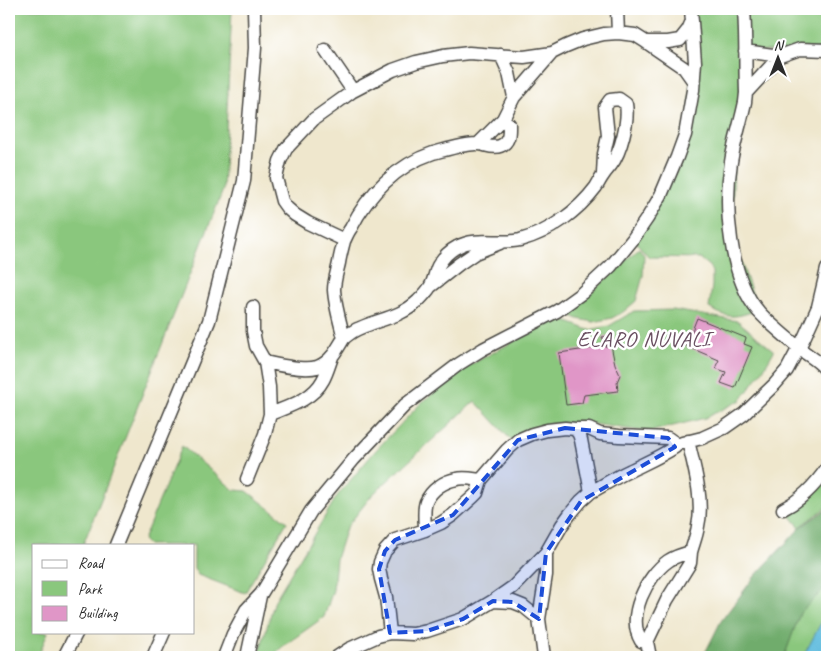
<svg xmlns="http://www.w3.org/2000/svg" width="836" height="666" viewBox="0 0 836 666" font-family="Caveat,sans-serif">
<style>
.green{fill:#8ac77d;stroke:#5a7954}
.forest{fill:#6fac6c;stroke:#4d6c4c}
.water{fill:#60bcde;stroke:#467484}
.building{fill:#e096c7}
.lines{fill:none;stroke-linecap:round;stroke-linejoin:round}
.minor-casing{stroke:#484743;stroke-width:15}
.minor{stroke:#fff;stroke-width:12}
.marked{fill:#1d4ed8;fill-opacity:0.2;stroke:#1d4ed8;stroke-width:4;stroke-dasharray:10 6;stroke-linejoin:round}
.labels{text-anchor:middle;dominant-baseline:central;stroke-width:5;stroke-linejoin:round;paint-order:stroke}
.neighbourhood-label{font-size:22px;letter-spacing:1px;fill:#6a5062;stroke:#fff}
</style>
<rect width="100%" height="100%" fill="#fff"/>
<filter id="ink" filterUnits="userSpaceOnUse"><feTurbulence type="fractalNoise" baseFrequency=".02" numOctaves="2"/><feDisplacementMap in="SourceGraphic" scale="10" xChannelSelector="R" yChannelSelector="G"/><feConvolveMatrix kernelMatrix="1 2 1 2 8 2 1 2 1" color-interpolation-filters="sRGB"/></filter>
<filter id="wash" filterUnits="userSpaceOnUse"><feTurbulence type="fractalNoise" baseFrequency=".0096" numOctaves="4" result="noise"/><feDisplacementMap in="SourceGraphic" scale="20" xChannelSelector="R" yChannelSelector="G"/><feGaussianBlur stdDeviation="1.12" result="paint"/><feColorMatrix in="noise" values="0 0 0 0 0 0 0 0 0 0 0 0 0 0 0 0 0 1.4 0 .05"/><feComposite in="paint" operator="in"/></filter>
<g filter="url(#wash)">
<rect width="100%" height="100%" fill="#efe7cd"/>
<path class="green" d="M9 9H232L223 190 83 545H34V632H48L38 657H9Z
M691 9H827V50L745 51 735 143 731 234 758 310C736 317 730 320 709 308L712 286V272L710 267 699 258 649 257 633 239 648 217 690 114Z
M639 248 644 255 643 276 636 301 623 312 612 318 594 322 578 319 568 314Z
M673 310 738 321 774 351 763 370 741 400 705 418 649 432 580 422 549 424 511 440 475 401 372 495 346 528 336 559 333 590 324 617 282 647 272 657H258L275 600 337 496 376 450 422 402 470 365 557 318 589 330 609 326 634 311Z
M182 446 234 490 247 491 287 522 245 593 198 575 194 568V545H148L143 540Z
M827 474V507L800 527 786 511Z
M827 586V657H784L800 613Z"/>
<path class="forest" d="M827 509V586L800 613 784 657H703L721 621 755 576 801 527Z"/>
<path class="water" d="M827 613V657H803L823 619Z"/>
<g id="blocks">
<path class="building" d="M697 318 746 338 744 344 752 347 735 388 721 383 726 372 715 368 719 360 686 346Z
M612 336V350L615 364 620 375 617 382 618 391 584 395 582 403 566 405 559 353 607 346 602 337Z"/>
</g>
</g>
<g filter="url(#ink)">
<use href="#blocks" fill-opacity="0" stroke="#484743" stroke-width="1"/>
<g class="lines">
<g class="minor-casing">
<path id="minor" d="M617 9 618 33
M744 9C746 37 745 65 746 93L780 56 745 51
M646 42 684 68 694 82
M325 50 353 91
M501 55 509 73 514 97
M780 56 800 49 827 50
M746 93 745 102C741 122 734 142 731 162 724 205 729 278 759 312 771 325 785 336 799 348 807 355 818 360 825 369
M503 119 509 124C509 133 510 142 500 146 492 149 485 144 478 144 466 143 445 150 433 153 397 165 368 194 351 228 348 232 346 237 344 241 342 249 340 256 339 263 337 272 334 281 334 290 335 306 340 322 344 338 349 334 354 330 360 328 380 319 401 317 418 301 422 297 427 292 430 287 434 281 435 272 438 266 442 259 449 251 457 247 476 236 499 245 520 240 550 232 578 211 596 187 599 182 601 178 604 174 606 171 609 168 611 165 621 152 629 120 626 104L619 99 610 100 605 107 608 136 604 154 603 174
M478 144 503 119 514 97 552 53
M344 240 308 223 295 215 287 208 282 201 276 178 280 161 286 149 314 119 335 104 353 91 393 70 416 62 443 56 469 53 524 57 552 53 566 46 583 39 604 34 618 33 635 35 646 42H668L680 40 688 30 692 21
M431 286 459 264 475 253 500 243
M265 362C278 365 304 371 317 367 323 365 329 360 333 355 337 350 340 344 344 338
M270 414C290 406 313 399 323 380 327 373 329 365 332 357
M575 429H589L600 434 619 436 668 438 675 443V447C660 457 645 463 629 471 616 477 604 485 591 492L581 440 579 434Z
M682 443 702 438 724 428 744 414 775 384 787 370 804 338 818 307 827 269
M247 479 265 434 270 414 269 387 265 362 256 346 253 331V307
M783 509C801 500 816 484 827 468
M425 530C425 521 423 510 426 502 431 490 444 481 457 479 464 477 473 479 481 480
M116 545 209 321 244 181 255 48 254 9
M493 601 513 602 523 606 539 619
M390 633 386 597 381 579 379 569 380 562 385 551 395 540 425 530 441 523 453 515 473 497 477 493 481 480 507 450 518 440 532 434 547 430 565 428 575 429
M647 642 667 600 690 563 691 552
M64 657 77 632
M153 657 164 632
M224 657 233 634 246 610 261 594 311 511 354 459 405 405 459 364 483 349 557 311 582 293 611 266 633 239 648 217 661 195 677 157 685 135 693 90 695 62 691 9
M247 657 260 596
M337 657 349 649 378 636 390 633 413 634 427 631 463 619 493 601 513 587 546 553 562 525 570 514 581 501 591 492
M544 657 539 619 546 575V553
M650 657 647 642 641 641C626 616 647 576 668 561 675 556 683 554 691 552 693 544 697 535 698 526 704 501 694 466 688 441"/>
</g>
<use href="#minor" class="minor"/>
</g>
</g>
<path class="marked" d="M565 428 668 438 675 447 581 501 546 553 539 619 513 602 493 601 463 619 427 631 390 633 379 569 385 551 395 540 453 515 518 440Z"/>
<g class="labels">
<g class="neighbourhood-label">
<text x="644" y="339">ELARO NUVALI</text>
</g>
</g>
<rect width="836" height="666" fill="none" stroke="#fff" stroke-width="30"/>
<rect x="32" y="544" width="162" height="90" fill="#ffffff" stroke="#aaaaaa"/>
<rect x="42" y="560" width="25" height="8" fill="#ffffff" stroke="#aaaaaa"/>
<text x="78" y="568" font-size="15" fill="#2b2b2b">Road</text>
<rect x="42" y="581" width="25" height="15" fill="#8ac77d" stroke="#aaaaaa"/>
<text x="78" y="594" font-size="15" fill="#2b2b2b">Park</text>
<rect x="42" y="606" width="25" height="15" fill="#e096c7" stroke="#aaaaaa"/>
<text x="78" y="618" font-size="15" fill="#2b2b2b">Building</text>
<g transform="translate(778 58)" stroke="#ffffff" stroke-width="4" paint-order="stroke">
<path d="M0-4L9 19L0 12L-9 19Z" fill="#2b2b2b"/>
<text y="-8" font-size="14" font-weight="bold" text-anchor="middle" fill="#2b2b2b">N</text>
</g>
</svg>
